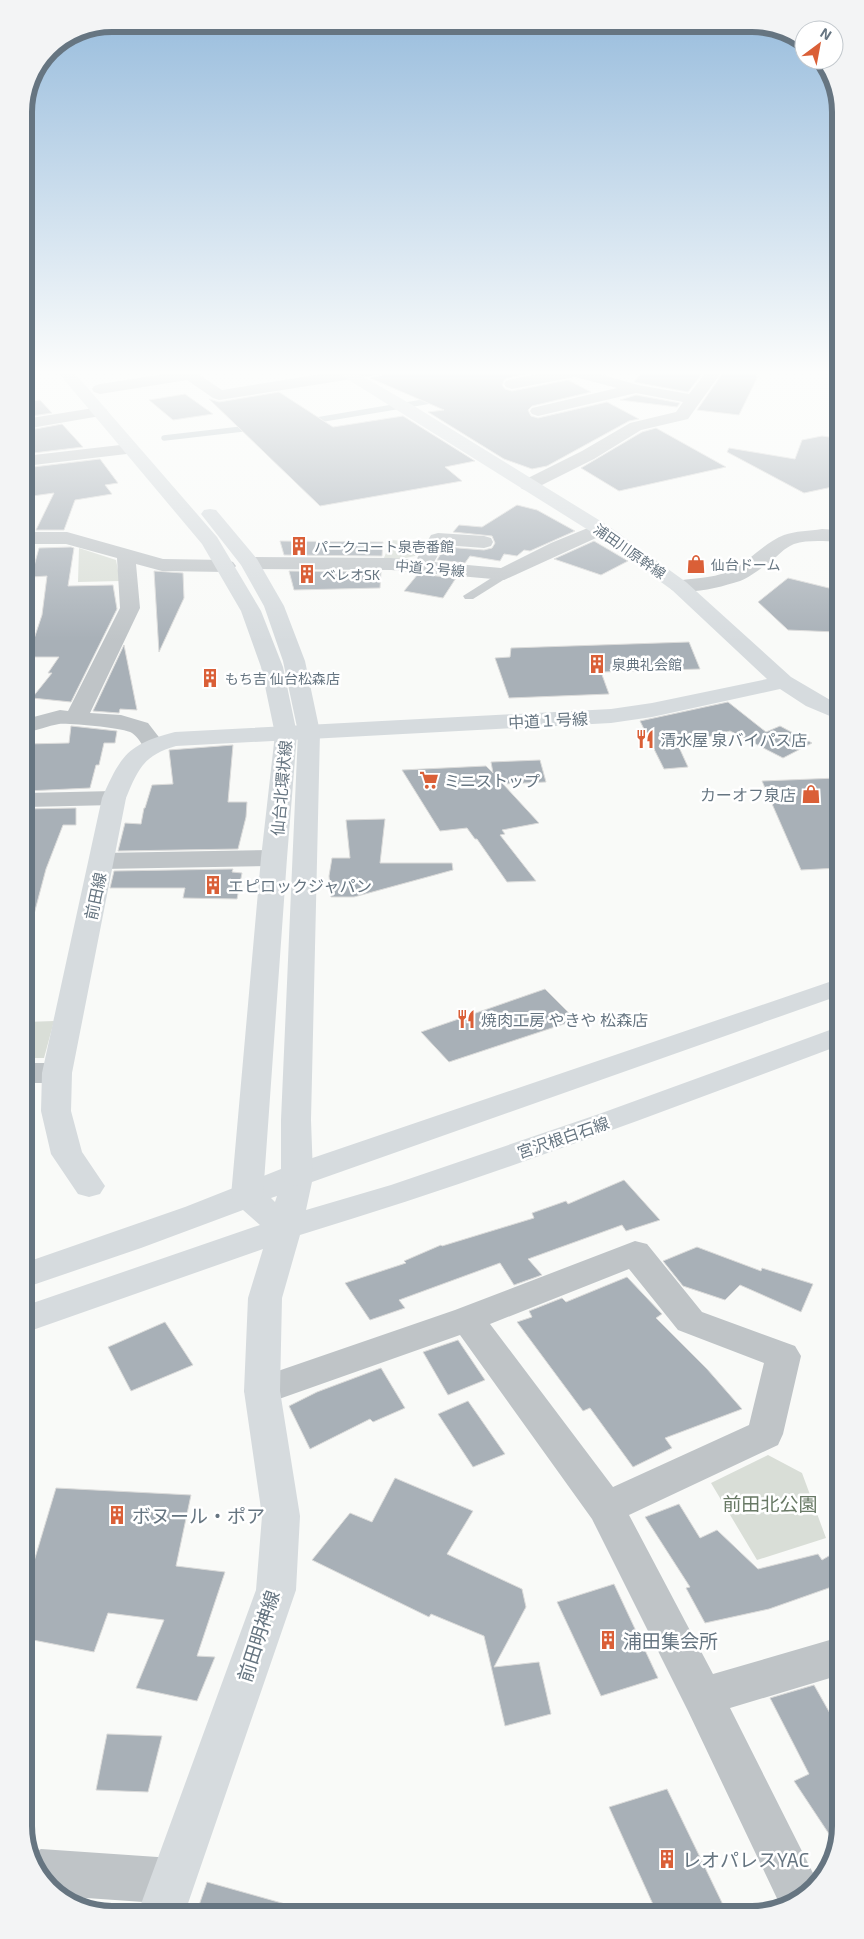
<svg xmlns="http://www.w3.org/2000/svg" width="864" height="1939" viewBox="0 0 864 1939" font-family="'Exo 2','Noto Sans JP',sans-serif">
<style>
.green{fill:#d9ded7}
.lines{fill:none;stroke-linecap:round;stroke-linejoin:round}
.stream{stroke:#bbc5ca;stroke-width:5.5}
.building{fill:#a8b0b7;stroke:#dbdbda}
.lane{fill:#bfc4c7;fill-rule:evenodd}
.street{fill:#bfc4c7;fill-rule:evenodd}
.secondary{fill:#d6dbde;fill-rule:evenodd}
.primary{fill:#d6dbde;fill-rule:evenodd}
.labels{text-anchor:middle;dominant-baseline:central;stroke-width:5;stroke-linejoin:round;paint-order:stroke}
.far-poi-label{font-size:14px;fill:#667581;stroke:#fff;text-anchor:start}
.far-street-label{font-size:14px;fill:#667581;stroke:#fff}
.street-label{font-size:16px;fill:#667581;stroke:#fff}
.poi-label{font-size:16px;fill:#667581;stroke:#fff;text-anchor:start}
.near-park-label{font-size:19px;fill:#687965;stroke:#fff}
.near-poi-label{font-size:19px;fill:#667581;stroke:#fff;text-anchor:start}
.near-street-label{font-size:19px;fill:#667581;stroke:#fff}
.rim{fill:none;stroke:#667581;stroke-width:6}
</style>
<rect width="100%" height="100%" fill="#f9faf8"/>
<path class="green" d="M391 540 418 542 422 544 415 556 401 559 384 558Z
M79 548 116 560 120 581 78 582Z
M54 1021 44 1058H26V1022Z
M768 1455 802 1473 826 1538 757 1560 711 1483Z"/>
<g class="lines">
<path class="stream" d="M311 421 436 400
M164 438 251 428"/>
</g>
<path class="building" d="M386 370H542L505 379 502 385 505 389 512 391 568 380 591 392 532 406 528 410 531 416 538 418 607 402 639 419 629 421 547 466 532 469 504 459 428 412 444 410 370 378 383 375Z
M644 370H705L688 392 634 382Z
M725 370H758L756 376H758L739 415 697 410Z
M279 392 333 427 403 416 475 461 445 467 462 481 320 506 209 399 219 402Z
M185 394 213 414 173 420 149 400Z
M636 395 680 403 677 407 620 400Z
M40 400 52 413 25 417V402Z
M62 424 83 447 25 454V431Z
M656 428 726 467 619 491 581 468 642 432Z
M822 436 836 438 837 486 804 493 727 452 729 448 795 459 802 440Z
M100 459 118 483 105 485 112 494 75 500 64 530H36L54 493 25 497V468Z
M517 505 537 510 575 531 530 551 524 550 517 556 504 554 500 561 470 556 465 563 437 560 445 547 484 550 492 548 495 543 492 536 453 532 459 525 482 527Z
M280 541 383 542 382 556 284 555Z
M594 541 628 561 601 575 554 559Z
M71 547 74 548 68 586 113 585 117 609 71 702 32 698 52 673H48L59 657H28L42 615 47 576 31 577 39 548Z
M154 571 183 573 184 598 159 652Z
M289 571 381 572 380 588 294 590Z
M418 574 456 578 443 598 404 591Z
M788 578 837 590V632L788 630 758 602Z
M689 642 700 669 601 672 609 694 509 698 495 658 510 657 511 648Z
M124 645 137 710 120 709 119 713 93 711Z
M728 702 766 732 780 726 812 743 783 758 730 731 678 745 688 767 664 769 640 721Z
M71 726 117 731 115 743H104L99 765H96L90 788 26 791V744L69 743Z
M233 745 228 802H247L246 817 238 849 118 851 125 823 141 824 144 808H145L152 785 173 784 169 750Z
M540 760 546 782 503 784 539 823 502 830 505 834 500 835 536 881 507 882 477 839H475L467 828 440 831 402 770 486 766 493 773 491 762Z
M837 778 838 868 801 870 762 781Z
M76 808V825H63L46 869 33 918 26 917V809Z
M385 819 380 863H452L453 870 354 897H331L329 876 332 858H350L346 820Z
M233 869 232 872 242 873 237 899 183 898 185 888H110L114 871Z
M545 989 576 1020 449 1062 421 1032Z
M624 1180 660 1220 626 1231 622 1225 528 1259 542 1275 514 1285 500 1263 399 1300 405 1308 370 1320 345 1283 406 1263 404 1261 441 1245 442 1246 534 1218 532 1213 566 1201 568 1204Z
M697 1247 761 1271 762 1268 813 1284 801 1312 740 1285 725 1300 683 1286 663 1261Z
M627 1277 662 1314 656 1318 707 1369 742 1409 665 1438 672 1448 633 1467 590 1408 583 1411 517 1322 532 1317 529 1311 562 1298 566 1302Z
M165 1322 193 1365 131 1391 108 1347Z
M458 1340 485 1380 448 1395 423 1352Z
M381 1368 405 1408 373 1422 370 1419 310 1449 289 1406 317 1392Z
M468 1401 505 1454 473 1467 438 1414Z
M395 1478 473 1511 447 1554 522 1589 526 1607 494 1667 539 1662 551 1714 505 1726 484 1636 431 1614 429 1617 312 1560 350 1513 372 1522Z
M56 1488 191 1495 176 1566 225 1572 197 1656 215 1657 197 1701 136 1688 164 1620 108 1613 94 1652 28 1639V1567L32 1568Z
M679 1504 700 1538 717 1530 758 1569 818 1554 822 1560 839 1550 840 1584 769 1609 705 1623 686 1588 690 1587 645 1517Z
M614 1584 658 1678 601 1696 557 1602Z
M814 1685 840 1731V1827L835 1843 794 1781 809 1774 770 1698Z
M107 1734 162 1736 148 1792 96 1790Z
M667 1789 726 1911H656L609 1807Z
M207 1882 296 1907 295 1914H196Z"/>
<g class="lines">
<path class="lane" d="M504 570 508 571 510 574 508 577 473 599H465L463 596Z"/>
<path class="street" d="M190 370 195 372 222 390 346 370H384L382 373 377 375 219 400 213 398 187 380 100 394 94 392 92 389 94 386 100 384Z
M559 370H586L638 385 689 394 708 370H723L688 419 641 430 594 459 534 489 528 490 522 489 519 485 522 481 582 451 630 423 676 412 683 402 636 393 538 416 532 414 530 411 532 408 617 388 575 377 512 389 506 387 504 384 506 381 512 379Z
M100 407 106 409 108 412 106 415 25 429V419Z
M129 444 135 445 137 449 135 453 25 466V456Z
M600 523 607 525 609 529 607 533 504 580 391 570 250 569 243 567 240 563 243 559 250 557 391 558 416 560 431 535 438 533 484 536 491 538 493 542 491 546 484 548 444 545 434 562 501 568 551 543Z
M822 529 837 530V542C824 541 807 540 794 544 784 548 778 556 770 562 761 568 750 577 740 581 721 587 692 595 672 590L669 586 672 582C690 577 711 580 729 571 749 562 765 542 784 535 795 531 810 531 822 529Z
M25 532H67L163 559 226 560 233 562 236 566 233 570 226 572 162 571 136 564 140 608 90 713 121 715 148 723 165 745 162 750C140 755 145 742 132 733 124 728 69 723 59 724 48 726 37 730 26 733V719L60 710 68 711 120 608 117 558 66 544H25Z
M114 791 122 793 126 798 122 803 114 805 26 807V793Z
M274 850 283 853 287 858 283 863 274 866 102 869 93 866 89 861 93 856 102 853Z
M26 1063H57L67 1066 72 1073 67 1080 57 1083H27Z
M635 1241 647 1244 702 1312 795 1346 801 1356 783 1434 778 1445 629 1515 713 1674 840 1637V1675L730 1708 818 1883 782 1909 688 1711 592 1519 460 1335 262 1405 249 1401 244 1391 249 1381 455 1310ZM629 1269 678 1330 764 1363 749 1425 613 1487 490 1324Z
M41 1849 172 1858 188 1865 195 1881 188 1897 172 1904 58 1896 29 1855Z"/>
<path class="secondary" d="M333 370H352L414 406 607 525 686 582 791 677 837 704V719L806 706 780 689 652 717 611 723 176 746C144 755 138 769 126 798L72 1073 71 1111 82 1152 105 1186 100 1194 89 1197 78 1194 51 1154 41 1111 42 1073 102 798C121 755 128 744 175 732L611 709 652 703 767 679 672 590 593 533Z
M838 979V996L312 1182 306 1210 391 1185 599 1114 838 1027V1046C660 1113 482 1180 300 1235L282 1298 280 1391 300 1516 296 1590 184 1915H137L256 1590 262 1516 244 1391 248 1298 263 1249 27 1332V1305L260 1225 243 1210 141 1248 27 1287V1262L185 1207 286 1167ZM277 1196 275 1202 271 1198Z"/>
<path class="primary" d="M56 370H72L217 537 261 611 283 667 297 734 287 858 263 1196 258 1204 247 1207 236 1204 231 1196 261 858 275 734 261 667 241 611 202 544Z
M210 509 216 510 257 559 284 606 305 661 320 732 311 1120 313 1175 308 1183 297 1186 286 1183 281 1175V1120L298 732 283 661 264 606 241 565 201 514 204 510Z"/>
</g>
<linearGradient id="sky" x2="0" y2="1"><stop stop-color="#96bbdc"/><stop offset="0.58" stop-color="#fcfdfc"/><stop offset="1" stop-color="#fcfdfc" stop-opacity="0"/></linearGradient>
<rect width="864" height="642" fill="url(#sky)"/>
<defs>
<g id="building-bare" transform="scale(1.5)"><path d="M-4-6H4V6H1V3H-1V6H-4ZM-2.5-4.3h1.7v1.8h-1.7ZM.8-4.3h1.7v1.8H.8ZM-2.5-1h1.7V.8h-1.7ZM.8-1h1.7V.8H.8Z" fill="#da5f37" stroke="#fff" stroke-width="2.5" paint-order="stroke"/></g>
<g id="shop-bare" transform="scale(1.5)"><path d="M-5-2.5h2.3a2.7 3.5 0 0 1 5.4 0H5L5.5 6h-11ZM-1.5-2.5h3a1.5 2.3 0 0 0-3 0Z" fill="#da5f37" stroke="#fff" stroke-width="2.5" paint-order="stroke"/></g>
<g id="restaurant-bare" transform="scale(1.5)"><path d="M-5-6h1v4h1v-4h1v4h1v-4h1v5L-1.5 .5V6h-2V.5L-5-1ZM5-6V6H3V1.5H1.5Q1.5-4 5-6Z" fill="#da5f37" stroke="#fff" stroke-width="2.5" paint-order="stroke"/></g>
<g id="supermarket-bare" transform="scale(1.5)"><path d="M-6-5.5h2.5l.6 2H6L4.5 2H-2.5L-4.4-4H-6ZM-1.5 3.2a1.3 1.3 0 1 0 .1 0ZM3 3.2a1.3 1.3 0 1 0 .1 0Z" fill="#da5f37" stroke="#fff" stroke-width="2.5" paint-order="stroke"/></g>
</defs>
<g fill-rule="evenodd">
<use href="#building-bare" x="299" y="546"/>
<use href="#shop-bare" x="696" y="564"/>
<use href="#building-bare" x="307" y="574"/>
<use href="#building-bare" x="597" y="664"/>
<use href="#building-bare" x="210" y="678"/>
<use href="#restaurant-bare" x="645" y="739"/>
<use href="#supermarket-bare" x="429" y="780"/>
<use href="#shop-bare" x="811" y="794"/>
<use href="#building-bare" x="213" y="885"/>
<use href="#restaurant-bare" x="466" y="1019"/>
<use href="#building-bare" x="117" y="1515"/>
<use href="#building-bare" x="608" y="1640"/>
<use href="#building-bare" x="667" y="1859"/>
</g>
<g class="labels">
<g class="far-poi-label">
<text x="314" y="546">パークコート泉壱番館</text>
<text x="711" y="564">仙台ドーム</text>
<text x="322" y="574">ベレオSK</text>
<text x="612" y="664">泉典礼会館</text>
<text x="225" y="678">もち吉 仙台松森店</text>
</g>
<g class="far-street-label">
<text transform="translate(630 551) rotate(35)">浦田川原幹線</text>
<text transform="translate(430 568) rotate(5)">中道２号線</text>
</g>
<g class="street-label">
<text transform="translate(548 720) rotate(-3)">中道１号線</text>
<text transform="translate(281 788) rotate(-85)">仙台北環状線</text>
<text transform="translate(95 896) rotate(-78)">前田線</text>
<text transform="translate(563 1137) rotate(-19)">宮沢根白石線</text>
</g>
<g class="poi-label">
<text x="660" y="739">清水屋 泉バイパス店</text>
<text x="444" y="780">ミニストップ</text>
<text x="796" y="794" text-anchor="end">カーオフ泉店</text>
<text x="228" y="885">エピロックジャパン</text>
<text x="481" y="1019">焼肉工房 やきや 松森店</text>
</g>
<g class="near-park-label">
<text x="770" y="1503">前田北公園</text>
</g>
<g class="near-poi-label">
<text x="132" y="1515">ボヌール・ポア</text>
<text x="623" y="1640">浦田集会所</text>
<text x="682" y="1859">レオパレスYAC</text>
</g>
<g class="near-street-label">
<text transform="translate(258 1636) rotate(-72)">前田明神線</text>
</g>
</g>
<path d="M0 0H864V1939H0ZM112 32H752A80 80 0 0 1 832 112V1826A80 80 0 0 1 752 1906H112A80 80 0 0 1 32 1826V112A80 80 0 0 1 112 32Z" fill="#f3f4f5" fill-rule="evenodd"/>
<path class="rim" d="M112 32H752A80 80 0 0 1 832 112V1826A80 80 0 0 1 752 1906H112A80 80 0 0 1 32 1826V112A80 80 0 0 1 112 32Z"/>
<g transform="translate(819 45) rotate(32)"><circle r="24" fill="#ffffff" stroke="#c2c8cd"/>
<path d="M0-4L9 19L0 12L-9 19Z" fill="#da5f37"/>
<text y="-8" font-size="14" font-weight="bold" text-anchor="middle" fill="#667581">N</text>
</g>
</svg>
